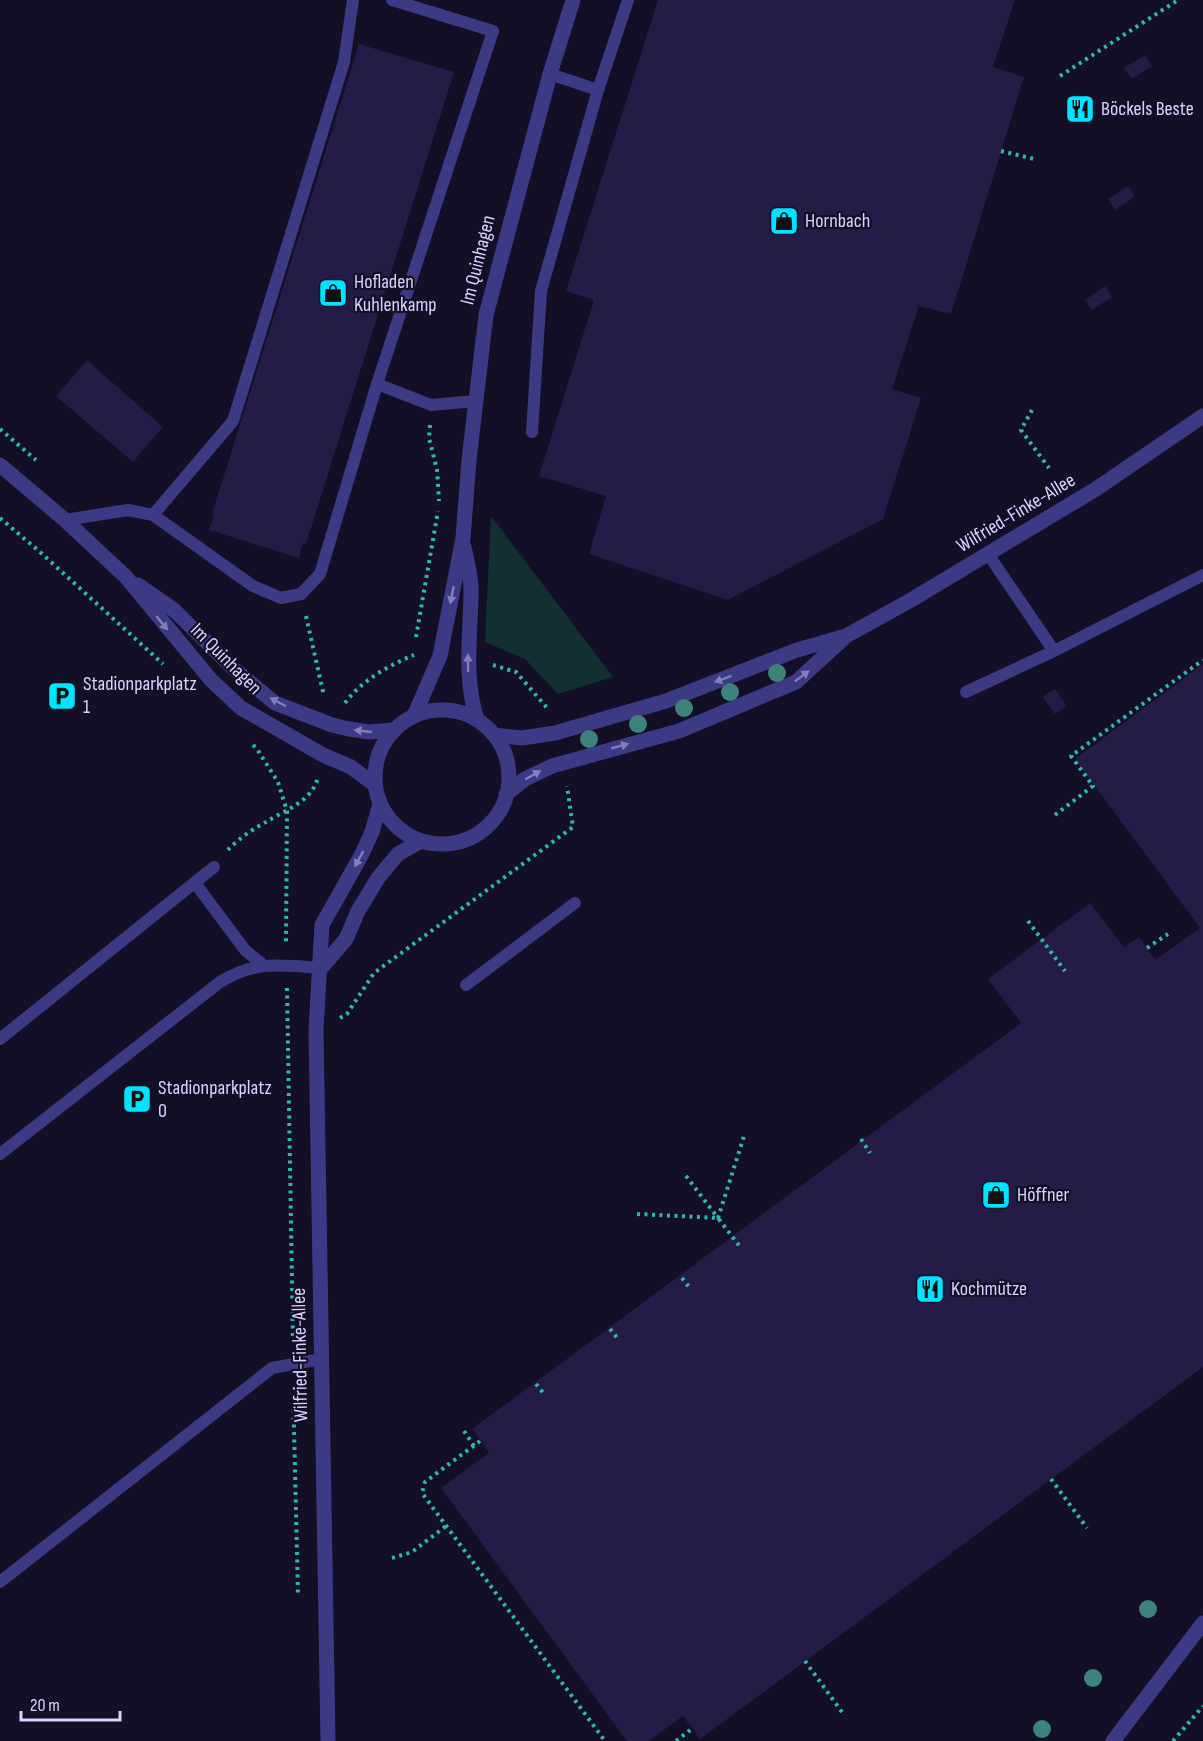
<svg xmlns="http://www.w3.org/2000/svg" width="1203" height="1741" viewBox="0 0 1203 1741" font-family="'Sofia Sans Condensed',sans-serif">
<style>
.green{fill:#12302f}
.building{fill:#241b47}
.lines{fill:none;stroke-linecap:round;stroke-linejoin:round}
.path{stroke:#2fb8b0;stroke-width:4;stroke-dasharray:3 4.5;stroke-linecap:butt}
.service{stroke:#3d3a85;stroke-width:12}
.minor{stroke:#3d3a85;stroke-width:15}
.tertiary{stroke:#3d3a85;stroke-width:15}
.tree{fill:#3d827b}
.oneway{fill:#837fbc}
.labels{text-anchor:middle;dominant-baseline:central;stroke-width:4.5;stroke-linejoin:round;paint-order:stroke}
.poi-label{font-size:20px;fill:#d9d4ff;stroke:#130f26;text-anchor:start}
.street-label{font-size:20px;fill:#d9d4ff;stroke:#130f26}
</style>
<rect width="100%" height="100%" fill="#130f26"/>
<path class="green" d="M491 516 613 677 558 694 525 659 485 642Z"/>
<path class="building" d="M658 0H1015L993 67 1024 77 951 314 919 306 892 389 921 398 883 519 728 600 589 554 606 496 539 476 594 300 566 291Z
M359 44 454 72 306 544 303 543 299 558 209 530 214 515 212 514Z
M1145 55 1152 66 1132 79 1124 68Z
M1128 186 1135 196 1115 210 1108 199Z
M1105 286 1112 297 1092 310 1085 300Z
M87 360 163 427 133 462 56 396Z
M1203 664V1367L700 1739 683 1716 649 1741H627L441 1488 489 1453 472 1429 1021 1023 988 979 1090 903 1124 947 1139 937 1155 960 1200 928 1075 759Z
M1055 689 1067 706 1055 714 1043 697Z"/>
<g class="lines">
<path class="path" d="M1060 76 1178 0
M1001 151 1034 159
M1032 410 1021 430 1049 468
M430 425 429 438 437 470 439 501
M0 429 36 460
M0 518 40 552 163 664
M306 616 324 696
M416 637 438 511
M493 665 516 672 548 709
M345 703C361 681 389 665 414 655
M253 745 257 749 278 782 287 811 286 944
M1055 815 1093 786 1071 756 1203 660
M228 850C238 839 253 829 266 822 285 810 312 802 318 777
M1028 921 1065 971
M1147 948 1168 934
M287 988 293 1343
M340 1018 347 1014 374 973 573 827 567 786
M861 1139 870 1153
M686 1176 718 1218 745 1133
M637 1214 718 1218 741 1248
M682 1278 689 1287
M610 1329 618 1339
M536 1384 544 1394
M293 1387 298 1595
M464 1431 474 1446
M480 1441 425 1482 422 1493 605 1741
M1051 1479 1087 1528
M392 1558 412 1552 446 1526
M805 1661 842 1712
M676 1741 693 1728
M1173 1741 1203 1706"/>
<path class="service" d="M550 74 598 90 628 0
M377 384 431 405 475 401
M532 432 541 291 598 90
M153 515 233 421 344 62 353 0
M65 520 128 510 153 515 253 586 281 598 301 594 320 574 377 384 493 31 392 0
M988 554 1054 651
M966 692 1054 651 1203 575
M195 883 245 950 262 964
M466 985 575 903
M0 1039 214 867
M0 1154 220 982C257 960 280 965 321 968
M0 1582 272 1368 321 1359"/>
<path class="minor" d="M464 547C467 561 471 575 471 589 471 636 463 674 477 720
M414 716 440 656 463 538 469 460 486 315 550 74 573 0"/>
<path class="tertiary" d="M0 465 65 520 126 577 211 680 241 708 323 755 351 767 375 785
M138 585 174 610 235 670 275 703 332 725 349 729 369 732 394 730
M375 777a67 67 0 1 1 134 0a67 67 0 1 1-134 0Z
M494 735 522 738 555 733 666 701 797 650 846 636 911 600 1096 489 1203 416
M506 794 525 779 552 766 679 731 796 682 844 638
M321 968 346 939 358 911 378 878 398 854 421 841
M328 1741 316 1030 322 925 362 854 372 832 380 804
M1113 1741 1203 1623"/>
</g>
<g class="tree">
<circle cx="777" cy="673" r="9"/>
<circle cx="730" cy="692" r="9"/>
<circle cx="684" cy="708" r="9"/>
<circle cx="638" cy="724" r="9"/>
<circle cx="589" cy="739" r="9"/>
<circle cx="1148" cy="1609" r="9"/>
<circle cx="1093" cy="1678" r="9"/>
<circle cx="1042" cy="1729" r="9"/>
</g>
<defs><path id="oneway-solid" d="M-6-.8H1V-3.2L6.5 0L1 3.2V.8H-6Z" transform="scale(1.5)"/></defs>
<g class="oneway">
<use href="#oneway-solid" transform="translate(452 595) rotate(101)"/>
<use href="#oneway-solid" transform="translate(162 623) rotate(51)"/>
<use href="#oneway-solid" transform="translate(468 663) rotate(-91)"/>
<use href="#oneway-solid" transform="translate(802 676) rotate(-37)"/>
<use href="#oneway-solid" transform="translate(723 679) rotate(159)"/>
<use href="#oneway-solid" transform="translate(278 702) rotate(-152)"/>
<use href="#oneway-solid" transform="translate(363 731) rotate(-174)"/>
<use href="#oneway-solid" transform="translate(620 746) rotate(-15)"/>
<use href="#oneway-solid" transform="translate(533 775) rotate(-30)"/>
<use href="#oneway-solid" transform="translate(359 859) rotate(118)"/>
</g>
<defs>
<g id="restaurant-square" transform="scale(1.5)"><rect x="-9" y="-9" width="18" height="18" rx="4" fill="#00e5ff" stroke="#130f26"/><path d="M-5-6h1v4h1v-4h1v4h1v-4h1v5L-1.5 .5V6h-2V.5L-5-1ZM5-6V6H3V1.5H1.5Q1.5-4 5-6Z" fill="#111"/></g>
<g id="shop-square" transform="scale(1.5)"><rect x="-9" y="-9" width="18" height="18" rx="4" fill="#00e5ff" stroke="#130f26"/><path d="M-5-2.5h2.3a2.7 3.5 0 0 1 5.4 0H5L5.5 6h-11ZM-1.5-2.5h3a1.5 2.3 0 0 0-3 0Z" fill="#111"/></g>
<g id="parking-square" transform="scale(1.5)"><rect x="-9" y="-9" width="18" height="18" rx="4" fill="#00e5ff" stroke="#130f26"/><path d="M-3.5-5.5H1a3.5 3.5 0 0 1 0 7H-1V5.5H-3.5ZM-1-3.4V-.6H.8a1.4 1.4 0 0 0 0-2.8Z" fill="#111"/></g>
</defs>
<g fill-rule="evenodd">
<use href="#restaurant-square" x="1080" y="109"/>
<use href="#shop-square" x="784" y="221"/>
<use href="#shop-square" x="333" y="293"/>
<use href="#parking-square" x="62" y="696"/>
<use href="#parking-square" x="137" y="1099"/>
<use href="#shop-square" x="996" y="1195"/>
<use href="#restaurant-square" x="930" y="1289"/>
</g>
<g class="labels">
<g class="poi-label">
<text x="1101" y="109">Böckels Beste</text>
<text x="805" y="221">Hornbach</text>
<text x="354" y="282">Hofladen<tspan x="354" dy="23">Kuhlenkamp</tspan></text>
<text x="83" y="684">Stadionparkplatz<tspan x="83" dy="23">1</tspan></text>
<text x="158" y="1088">Stadionparkplatz<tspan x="158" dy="23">0</tspan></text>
<text x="1017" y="1195">Höffner</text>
<text x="951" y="1289">Kochmütze</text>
</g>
<g class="street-label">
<text transform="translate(478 260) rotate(-76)">Im Quinhagen</text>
<text transform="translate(1016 513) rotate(-31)">Wilfried-Finke-Allee</text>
<text transform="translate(226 659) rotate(45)">Im Quinhagen</text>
<text transform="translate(300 1355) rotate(-91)">Wilfried-Finke-Allee</text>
</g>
</g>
<path d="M21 1711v9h99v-9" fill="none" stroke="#d9d4ff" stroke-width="3"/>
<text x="30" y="1711" font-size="18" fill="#d9d4ff" stroke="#130f26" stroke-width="4.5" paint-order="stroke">20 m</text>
</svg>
